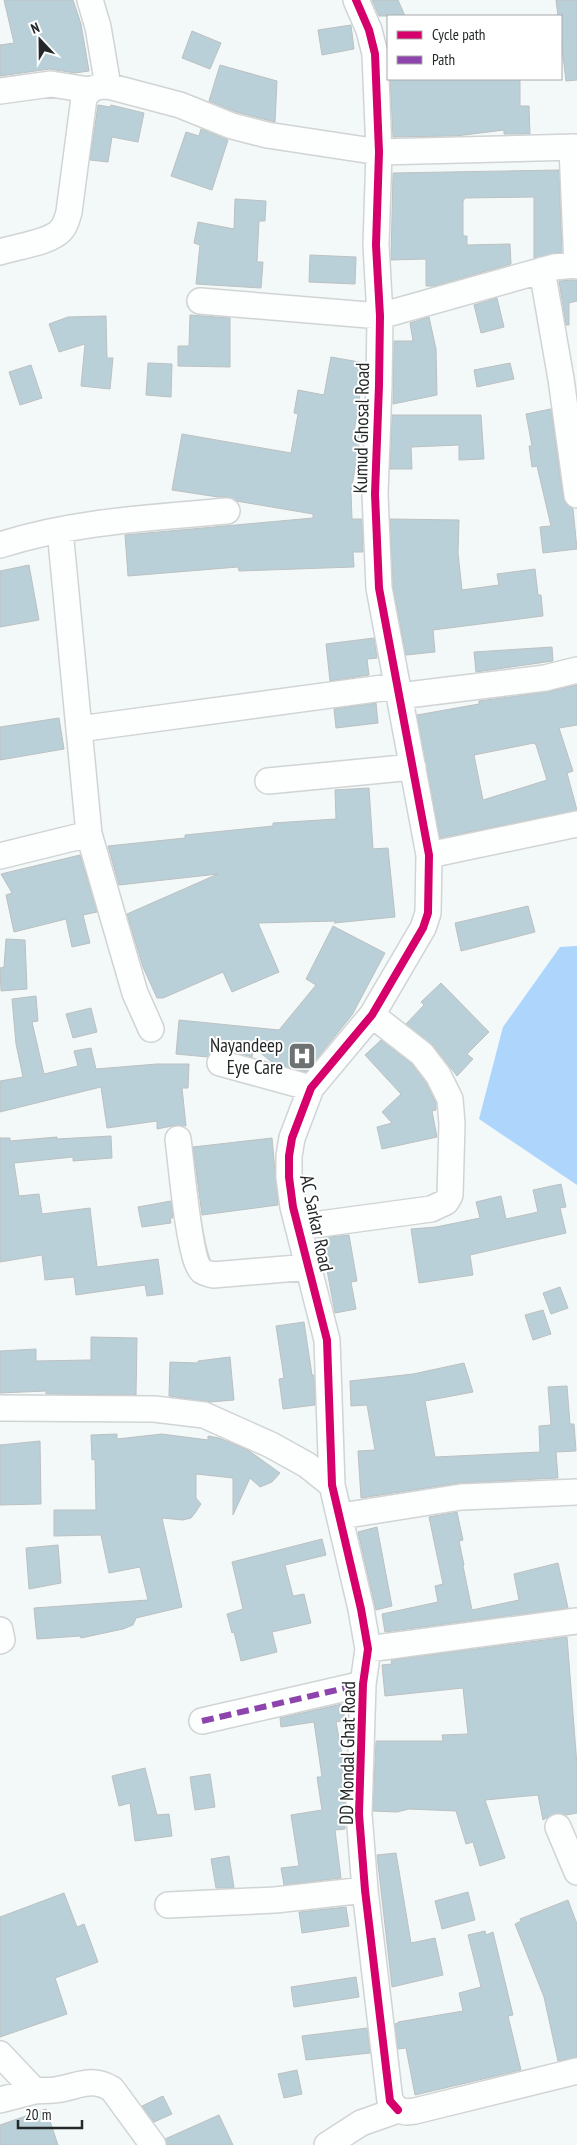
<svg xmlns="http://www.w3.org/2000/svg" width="577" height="2145" viewBox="0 0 577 2145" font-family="'PT Sans Narrow',sans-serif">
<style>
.water{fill:#aed5fb}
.building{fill:#b9d0d9;stroke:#bdc0c0;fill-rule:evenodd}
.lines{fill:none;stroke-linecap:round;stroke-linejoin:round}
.minor-casing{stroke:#d0d4d4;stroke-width:28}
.minor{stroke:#fdfefe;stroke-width:25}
.quiet{stroke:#8e44ad;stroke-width:6;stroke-dasharray:12 6;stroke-linecap:butt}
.cycleway-casing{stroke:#fff;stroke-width:11}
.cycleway{stroke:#d6006c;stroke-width:8}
.labels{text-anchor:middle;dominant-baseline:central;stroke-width:4;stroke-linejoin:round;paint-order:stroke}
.street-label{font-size:19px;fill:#242828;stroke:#fff}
.poi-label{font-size:19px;fill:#242828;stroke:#fff;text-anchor:end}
</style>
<rect width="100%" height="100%" fill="#f3f8f8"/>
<path class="water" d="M577 946V1185L479 1119 503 1027 560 947Z"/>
<path class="building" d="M4 0H73L81 24 89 71 75 73 50 69 0 76V45L14 43Z
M372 0H398L405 16H379Z
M556 0H577V80L566 81 561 39V16H558Z
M351 25 354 49 322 55 318 30Z
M192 31 221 43 210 69 182 58Z
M220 65 277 81 275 122 236 112 209 101Z
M390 79H520V106H529L530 134H504V130L456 136 393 137Z
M98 105 110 107 111 105 144 113 138 142 112 137 108 162 90 160Z
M201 129 228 140 212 190 171 176 186 132 199 136Z
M559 170 562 252 534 258V197L465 198 463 201V236H467V245L510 244 511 264 434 286H426V259L391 260 393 173Z
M235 199 266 201 265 221H259L257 262H263L261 288 196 284 200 245 194 243 198 222 234 229Z
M310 255 356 257 355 284 309 282Z
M574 280H577V301L569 303V325H566L559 281Z
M497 298 504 327 481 333 474 305Z
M190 315 230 318V367L178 366V346H189Z
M106 316 107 358H113L110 389 81 386 85 344 59 352 49 324 68 317Z
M429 317 436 349 437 395 393 404 394 341H413L410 323Z
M331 357 365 363 354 432H361L351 492 352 519H362L363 552H353L354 567 239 571 238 567 128 576 125 535 313 518V514L236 501 226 497H218L172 490 182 434 291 453 298 414 294 413 298 390 324 395Z
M148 363 172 364 171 397 146 395Z
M510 363 514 379 477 387 474 370Z
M31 365 42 398 20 405 9 372Z
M551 409 563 497 566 504 573 509 577 549 543 553 540 527 551 526 537 466 532 467 529 446H532L526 414Z
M392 415H481L484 459 459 460V445L411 447 412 469H390Z
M390 519 459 520 458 553 462 590 499 585 497 574 535 569 538 595H541L543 616 433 630 435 652 406 655 393 586Z
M29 565 39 620 0 627V571Z
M374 638 377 658 367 659 369 675 330 681 326 644Z
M552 647 553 661 476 672 474 652Z
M577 685V725L559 728 573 771 567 773 577 810 440 838 417 715 479 704V701L547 692ZM534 743 536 745 547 780 483 800 474 755Z
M376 703 378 723 336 728 334 709Z
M59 718 64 749 0 760V727Z
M369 788 373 849 388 848 395 917 334 923 336 921 258 923 279 972 232 992 223 972 163 998H157L143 967 127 914 218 874 119 885 108 846 185 838V835L273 826V823L336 819 335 790Z
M80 855 97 912 83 915 90 943 72 947 66 919 14 932 6 895 12 893 1 874Z
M528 906 535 932 461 951 455 923Z
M333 926 385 953 352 1015 306 1072 273 1063 253 1047 252 1057 223 1049H216L208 1057 176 1054 179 1020 279 1030 316 985 306 979Z
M6 939 25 940 27 989 1 991 0 968 4 967Z
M441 983 489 1032 467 1054 473 1059 457 1076 433 1045 406 1024 424 1005 421 1002Z
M36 996 38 1021 32 1022 44 1074 78 1066 74 1051 91 1048 96 1069 157 1064H189L188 1088H182L186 1126 177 1125 157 1129V1121L107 1128 101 1087 0 1112V1081L23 1077 16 1044 12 999Z
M91 1008 97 1032 73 1038 66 1014Z
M381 1040 412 1064 426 1083 436 1103V1110L432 1111 437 1137 382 1149 377 1127 392 1123 382 1112 401 1094 365 1055Z
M111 1136 112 1158 73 1161V1157L14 1163 19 1196 39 1194 42 1214 90 1208 97 1267 158 1259 163 1294 147 1296 145 1285 76 1295 74 1277 45 1280 42 1255 0 1262V1138H10V1141L57 1137V1139Z
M272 1138 278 1205 202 1215 193 1147Z
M561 1184 566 1207 560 1208 566 1233 470 1255 473 1275 419 1283 411 1229 436 1227 480 1218 476 1202 501 1196 506 1219 538 1212 533 1190Z
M171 1201 173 1218H170L171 1223 142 1227 138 1207Z
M349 1235 357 1281 351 1282 356 1309 335 1313 321 1238Z
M560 1287 568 1308 551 1314 543 1293Z
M543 1310 551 1334 533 1340 525 1315Z
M304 1322 312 1375H314L315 1405 283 1409 279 1379 284 1378 276 1326Z
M91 1337 137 1338 136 1395 46 1394V1391L0 1393V1351L36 1349V1361L91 1360Z
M230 1357 234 1400 210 1402 169 1396 170 1362 198 1363V1361Z
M464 1363 473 1392 425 1401 435 1457 540 1452 539 1426 551 1425 548 1387 567 1386 570 1424H574L576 1451 556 1452 558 1478 459 1483 361 1498 358 1451 375 1450 367 1405 351 1406 350 1381 413 1374Z
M117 1434V1439L162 1434 208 1440V1436L219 1438 248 1450 280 1473 272 1482 260 1487 250 1478 233 1515V1478L196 1474V1498L201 1504 195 1513 191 1518 183 1520 162 1518 182 1607 136 1618 133 1625 123 1629 81 1638 80 1636 37 1639 34 1608 148 1600 140 1567 109 1573 101 1535 54 1536V1510H96L95 1459 92 1460 91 1435Z
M40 1441 41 1504 0 1505V1445Z
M457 1512 463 1540 459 1541 464 1565 463 1566 472 1610 519 1600 514 1574 558 1563 568 1608 385 1632 382 1614 438 1602 435 1586 443 1584 429 1517Z
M377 1527 392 1606 376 1610 358 1532Z
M322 1539 326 1555 285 1565 293 1596 304 1594 311 1623 272 1632 277 1652 241 1661 234 1632 232 1633 227 1614 243 1609 232 1562Z
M58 1545 61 1583 29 1589 26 1548Z
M567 1637 577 1765V1813L566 1815 559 1813 553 1814 543 1820 538 1795 485 1800 505 1858 480 1866 473 1842 466 1844 456 1811 409 1809 397 1812 373 1811 376 1741H443L442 1735 468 1734 463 1688 385 1696 382 1665 392 1664 391 1660Z
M342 1704 345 1720 336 1722 346 1776 345 1810H343L345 1829 335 1830 341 1878 284 1885 281 1868 299 1866 291 1815 322 1810 317 1777H322L314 1722 281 1727 280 1718Z
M145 1768 157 1815 169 1814 172 1836 135 1841 130 1803 119 1806 112 1776Z
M210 1774 215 1807 195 1810 190 1777Z
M396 1853 411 1943 435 1938 443 1975 392 1987 377 1855Z
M229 1856 234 1888H216L211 1859Z
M468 1892 475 1920 442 1929 435 1901Z
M64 1893 77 1927 84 1924 98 1962 55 1978 67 2014 0 2037V1917Z
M568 1900 577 1924V2057L558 2061 544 1997 515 1924 521 1921 520 1919Z
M346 1907 349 1926 302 1933 299 1912Z
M485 1931 486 1935 493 1932 513 2015 508 2016 521 2070 415 2095 406 2048 398 2049 395 2024 398 2023V2022L463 2011 459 1993 481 1987 468 1935Z
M356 1977 359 1997 294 2007 291 1987Z
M367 2028 370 2053 306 2060 302 2036Z
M297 2070 302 2094 284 2098 278 2074Z
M163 2096 172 2114 154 2122 142 2106Z
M46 2109 58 2145H0V2125Z
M219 2115 233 2145H167L165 2139Z"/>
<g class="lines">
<g class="minor-casing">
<path id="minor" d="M90 0 98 27 108 86
M356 0 369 30 375 54 379 152 376 245 380 316 379 385 375 494 379 588 429 855 428 913 423 928 372 1015 311 1088 292 1138 289 1156V1177L293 1207 327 1340 332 1485 361 1609 368 1649 363 1684 359 1814 365 1890 390 2101 398 2110
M0 91 51 84 89 90
M572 147 577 266
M0 252C18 246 43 244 58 233 65 228 67 219 69 212L84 98C90 88 96 86 108 86L180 105 232 126 267 135 379 152 577 147
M542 270 561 379 577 495
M200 301 380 316 554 267 577 265
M60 530 89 834 135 993 151 1029
M0 545C74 521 151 518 227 511
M399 696 545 678 577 670
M79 729 397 686
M268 781 413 767
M429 855 577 824
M0 856 89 834
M220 1063 311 1088
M178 1139C181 1160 189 1261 202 1271 204 1273 210 1274 213 1275L309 1267
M298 1227 431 1209 446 1202 450 1195 452 1124 450 1099 438 1075 422 1054 372 1015
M0 1408 154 1409 204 1415 271 1445 307 1465 332 1485
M341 1516 461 1497 577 1492
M0 1630 2 1640 0 1641
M368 1649 577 1621
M202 1721 363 1684
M558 1827 577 1872
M168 1905 275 1900 365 1890
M0 2054 35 2091C41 2090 48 2091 55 2090 78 2087 90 2076 112 2089L153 2145
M0 2100 35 2091
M327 2145 361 2123 398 2110 406 2112 415 2111 577 2071"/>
</g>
<use href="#minor" class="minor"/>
<path class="quiet" d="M202 1721 363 1684"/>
<g class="cycleway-casing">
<path id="cycleway" d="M356 0 369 30 375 54 379 152 376 245 380 316 379 385 375 494 379 588 429 855 428 913 423 928 372 1015 311 1088 292 1138 289 1156V1177L293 1207 327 1340 332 1485 361 1609 368 1649 363 1684 359 1814 365 1890 390 2101 398 2110"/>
</g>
<use href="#cycleway" class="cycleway"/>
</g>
<defs>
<g id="hospital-square" transform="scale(1.4375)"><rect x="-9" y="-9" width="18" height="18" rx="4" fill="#6c7171" stroke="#fff"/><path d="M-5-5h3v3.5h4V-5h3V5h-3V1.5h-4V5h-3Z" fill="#fff"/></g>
</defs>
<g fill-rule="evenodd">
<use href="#hospital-square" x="302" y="1056"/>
</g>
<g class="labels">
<g class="street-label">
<text transform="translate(361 428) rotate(-89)">Kumud Ghosal Road</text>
<text transform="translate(317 1223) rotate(78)">AC Sarkar Road</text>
<text transform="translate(347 1753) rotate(-89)">DD Mondal Ghat Road</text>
</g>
<g class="poi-label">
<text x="283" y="1045">Nayandeep<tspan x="283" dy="22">Eye Care</tspan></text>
</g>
</g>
<rect x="387" y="15" width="175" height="65" fill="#ffffff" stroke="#a7a9a9"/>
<rect x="397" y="31" width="25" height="8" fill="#d6006c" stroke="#a7a9a9"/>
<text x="432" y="40" font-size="15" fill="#242828">Cycle path</text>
<rect x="397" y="56" width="25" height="8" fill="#8e44ad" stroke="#a7a9a9"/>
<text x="432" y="65" font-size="15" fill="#242828">Path</text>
<g transform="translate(40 40) rotate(338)" stroke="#ffffff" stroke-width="4" paint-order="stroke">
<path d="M0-4L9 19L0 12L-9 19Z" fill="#242828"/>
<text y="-8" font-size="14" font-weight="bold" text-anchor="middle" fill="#242828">N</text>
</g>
<path d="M18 2120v8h64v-8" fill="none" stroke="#242828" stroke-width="2.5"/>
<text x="25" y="2120" font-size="15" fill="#242828" stroke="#ffffff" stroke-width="4" paint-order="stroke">20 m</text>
</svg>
